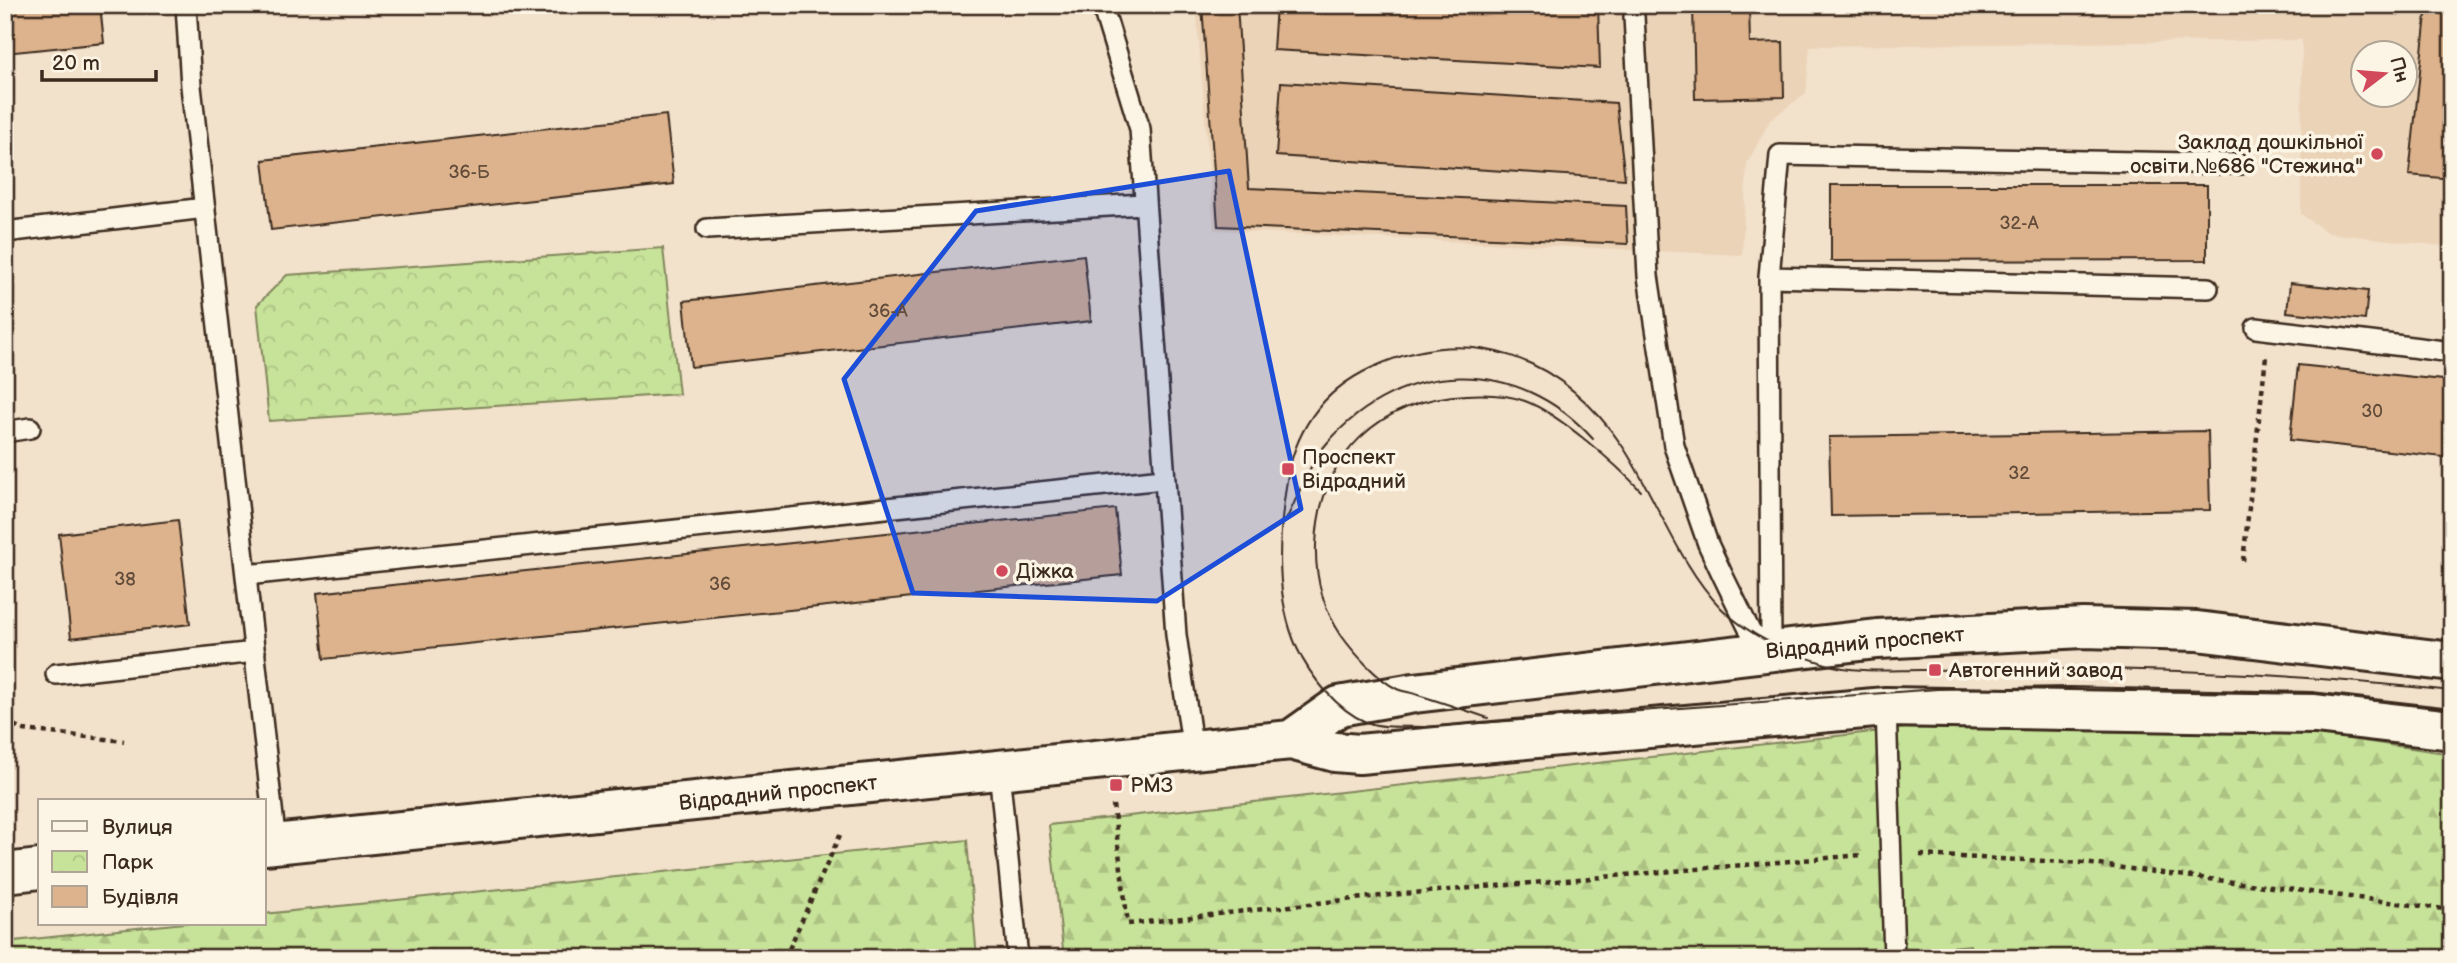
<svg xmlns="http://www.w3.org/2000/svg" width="2457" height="963" viewBox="0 0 2457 963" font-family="'Balsamiq Sans',sans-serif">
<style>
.built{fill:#ebd3b8;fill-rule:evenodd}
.forest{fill:url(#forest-firs);stroke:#81865c;stroke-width:2}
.park{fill:url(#park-crowns);stroke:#81865c;stroke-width:2}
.building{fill:#dcb38d;stroke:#3b2a1e;stroke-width:2}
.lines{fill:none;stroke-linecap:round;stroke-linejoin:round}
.lane-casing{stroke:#3b2a1e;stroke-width:24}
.secondary-casing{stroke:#3b2a1e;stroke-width:44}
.path{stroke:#3b2a1e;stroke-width:4.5;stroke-dasharray:5 5;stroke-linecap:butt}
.lane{stroke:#fcf5e5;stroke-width:19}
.secondary{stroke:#fcf5e5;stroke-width:38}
.tram{stroke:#3b2a1e;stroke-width:2}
.marked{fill:#1d4ed8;fill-opacity:0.2;stroke:#1d4ed8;stroke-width:5;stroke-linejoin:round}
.poi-dot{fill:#d1495b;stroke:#fcf5e5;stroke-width:2.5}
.labels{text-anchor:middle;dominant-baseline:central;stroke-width:7;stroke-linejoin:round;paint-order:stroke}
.number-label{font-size:18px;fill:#634c3a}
.poi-label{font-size:21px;fill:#3b2a1e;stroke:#fcf5e5;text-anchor:start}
.street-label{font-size:21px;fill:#3b2a1e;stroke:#fcf5e5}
</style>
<defs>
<pattern id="forest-firs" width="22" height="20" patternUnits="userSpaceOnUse" patternTransform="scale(1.75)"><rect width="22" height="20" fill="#c7e299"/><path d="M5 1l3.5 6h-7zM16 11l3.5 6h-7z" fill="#acc283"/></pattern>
<pattern id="park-crowns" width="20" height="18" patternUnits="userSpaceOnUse" patternTransform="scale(1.75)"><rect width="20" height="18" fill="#c7e299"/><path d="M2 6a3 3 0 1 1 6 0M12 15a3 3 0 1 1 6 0" fill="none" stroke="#acc283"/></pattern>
</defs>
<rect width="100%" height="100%" fill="#f2e1cb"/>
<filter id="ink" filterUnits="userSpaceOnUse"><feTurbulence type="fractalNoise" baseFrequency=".0143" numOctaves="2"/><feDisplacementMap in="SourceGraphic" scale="14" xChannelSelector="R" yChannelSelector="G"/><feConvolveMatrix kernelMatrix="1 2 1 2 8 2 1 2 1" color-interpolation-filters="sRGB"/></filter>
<g filter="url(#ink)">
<path class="built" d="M241 5H435L241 15Z
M1196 5H2452V247L2328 233 2301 214 2302 40 1810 46 1806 93 1770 120 1747 164 1742 255 1214 230ZM2362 52H2404V94H2362Z"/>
<path class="forest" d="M1908 728 2316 734 2452 754V958H1974L1970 945 1846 958H1064L1049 825Z
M967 840 977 958H5V942L184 923H264V914Z"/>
<path class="park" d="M663 248 679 394 269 421 257 305 287 275Z"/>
<path class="building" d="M5 5H100L104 43 5 53Z
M1202 5H1237L1249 188 1626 206 1628 244 1218 226Z
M1276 5H1598L1600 68 1273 50Z
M1693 5H1749L1750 43 1783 42 1784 97 1695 99Z
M2427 5H2452V179L2409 175Z
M1281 82 1616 103 1625 179 1276 156Z
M666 115 674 184 271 230 263 160Z
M1831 185H2207V260L1831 261Z
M1084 255 1091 321 691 367 684 301Z
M2290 283 2368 291 2365 320 2287 312Z
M5 312 12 367 5 368Z
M2298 365 2452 381V458L2290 440Z
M2208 431 2210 510 1831 516 1829 437Z
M1115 509 1122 575 324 659 317 593Z
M178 520 190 624 71 638 59 534Z"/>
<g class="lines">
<g class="lane-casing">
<path id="lane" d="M186 5 191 86 276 844
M1102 5 1140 129 1176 635 1193 751
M1634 16 1648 276 1674 446 1708 544 1723 576 1751 633 1771 650
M707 229 1144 204
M5 232 205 208
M1769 277 2208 288
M2256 328 2452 352
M5 432 30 428
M246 575 1163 479
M1771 651 1769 277 1780 155 2240 164
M56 674 255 652
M1886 707 1894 958
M999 771 1018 958"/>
</g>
<g class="secondary-casing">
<path id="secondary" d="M1291 740 1339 706 1414 693 1877 639 2083 628 2197 631 2452 662
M264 845 1291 740 1335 752 1359 754 1886 707 2315 714 2452 730
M5 873 40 869"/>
</g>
<path class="path" d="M2243 561 2266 356
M5 721 24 730 124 741
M1113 805 1128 924 1390 895 1862 855
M1920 855 2084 863 2452 910
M785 958 840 835"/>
<use href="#lane" class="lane"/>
<use href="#secondary" class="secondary"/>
<path class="tram" d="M1285 522C1298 497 1309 463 1328 442 1402 358 1518 355 1593 439
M2452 691C2324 677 2195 669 2066 669 2017 669 1969 670 1920 670 1890 670 1855 673 1826 664 1787 652 1750 637 1721 608 1679 565 1656 497 1623 447 1562 357 1471 321 1371 368 1321 391 1293 433 1286 487 1278 540 1275 598 1297 648 1310 676 1337 710 1366 722 1384 729 1407 726 1426 727L1937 689 2069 687 2312 692 2452 708
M1488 718C1465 710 1441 702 1418 695 1412 692 1403 692 1397 689 1378 680 1353 652 1341 635 1323 608 1315 577 1316 545 1319 456 1379 399 1467 395 1485 394 1508 395 1525 401 1558 413 1617 465 1641 491"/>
</g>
</g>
<path class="marked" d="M1229 171 1301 509 1157 601 913 593 844 379 976 211Z"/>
<g class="poi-dot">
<circle cx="2377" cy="154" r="7"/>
<rect x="1281" y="462" width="14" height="14" rx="3.5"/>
<circle cx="1002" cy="571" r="7"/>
<rect x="1928" y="663" width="14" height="14" rx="3.5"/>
<rect x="1109" y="778" width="14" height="14" rx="3.5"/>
</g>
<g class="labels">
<g class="number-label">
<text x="469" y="172">36-Б</text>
<text x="2019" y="223">32-А</text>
<text x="888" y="311">36-А</text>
<text x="2372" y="411">30</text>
<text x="2019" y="473">32</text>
<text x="125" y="579">38</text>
<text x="720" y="584">36</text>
</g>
<g class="poi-label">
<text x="2363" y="142" text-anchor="end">Заклад дошкільної<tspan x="2363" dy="24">освіти №686 "Стежина"</tspan></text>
<text x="1302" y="457">Проспект<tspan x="1302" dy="24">Відрадний</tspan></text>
<text x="1016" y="571">Діжка</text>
<text x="1949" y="670">Автогенний завод</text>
<text x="1130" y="785">РМЗ</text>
</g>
<g class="street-label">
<text transform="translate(1865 643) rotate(-5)">Відрадний проспект</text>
<text transform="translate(778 793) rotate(-6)">Відрадний проспект</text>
</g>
</g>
<rect width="2457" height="963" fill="none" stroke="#fcf5e5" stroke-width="28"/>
<rect x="14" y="14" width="2429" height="935" fill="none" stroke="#3b2a1e" stroke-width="2.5" filter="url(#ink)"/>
<rect x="38" y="799" width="228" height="126" fill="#fcf5e5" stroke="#afa495" stroke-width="2"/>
<rect x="52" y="821" width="35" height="10" fill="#fcf5e5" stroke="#afa495" stroke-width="2"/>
<text x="102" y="834" font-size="21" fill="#3b2a1e">Вулиця</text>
<rect x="52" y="851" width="35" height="21" fill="url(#park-crowns)" stroke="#afa495" stroke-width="2"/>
<text x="102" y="869" font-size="21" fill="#3b2a1e">Парк</text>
<rect x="52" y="886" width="35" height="21" fill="#dcb38d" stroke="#afa495" stroke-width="2"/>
<text x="102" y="904" font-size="21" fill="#3b2a1e">Будівля</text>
<g transform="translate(2384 74) rotate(74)"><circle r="33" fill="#fcf5e5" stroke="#afa495" stroke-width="2"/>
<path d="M0-5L12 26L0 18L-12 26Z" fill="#d1495b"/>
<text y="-10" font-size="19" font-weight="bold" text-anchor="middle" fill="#3b2a1e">Пн</text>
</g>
<path d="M42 70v10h114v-10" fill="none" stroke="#3b2a1e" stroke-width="3.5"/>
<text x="52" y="70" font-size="21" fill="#3b2a1e" stroke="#fcf5e5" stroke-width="5" paint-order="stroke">20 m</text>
</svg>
